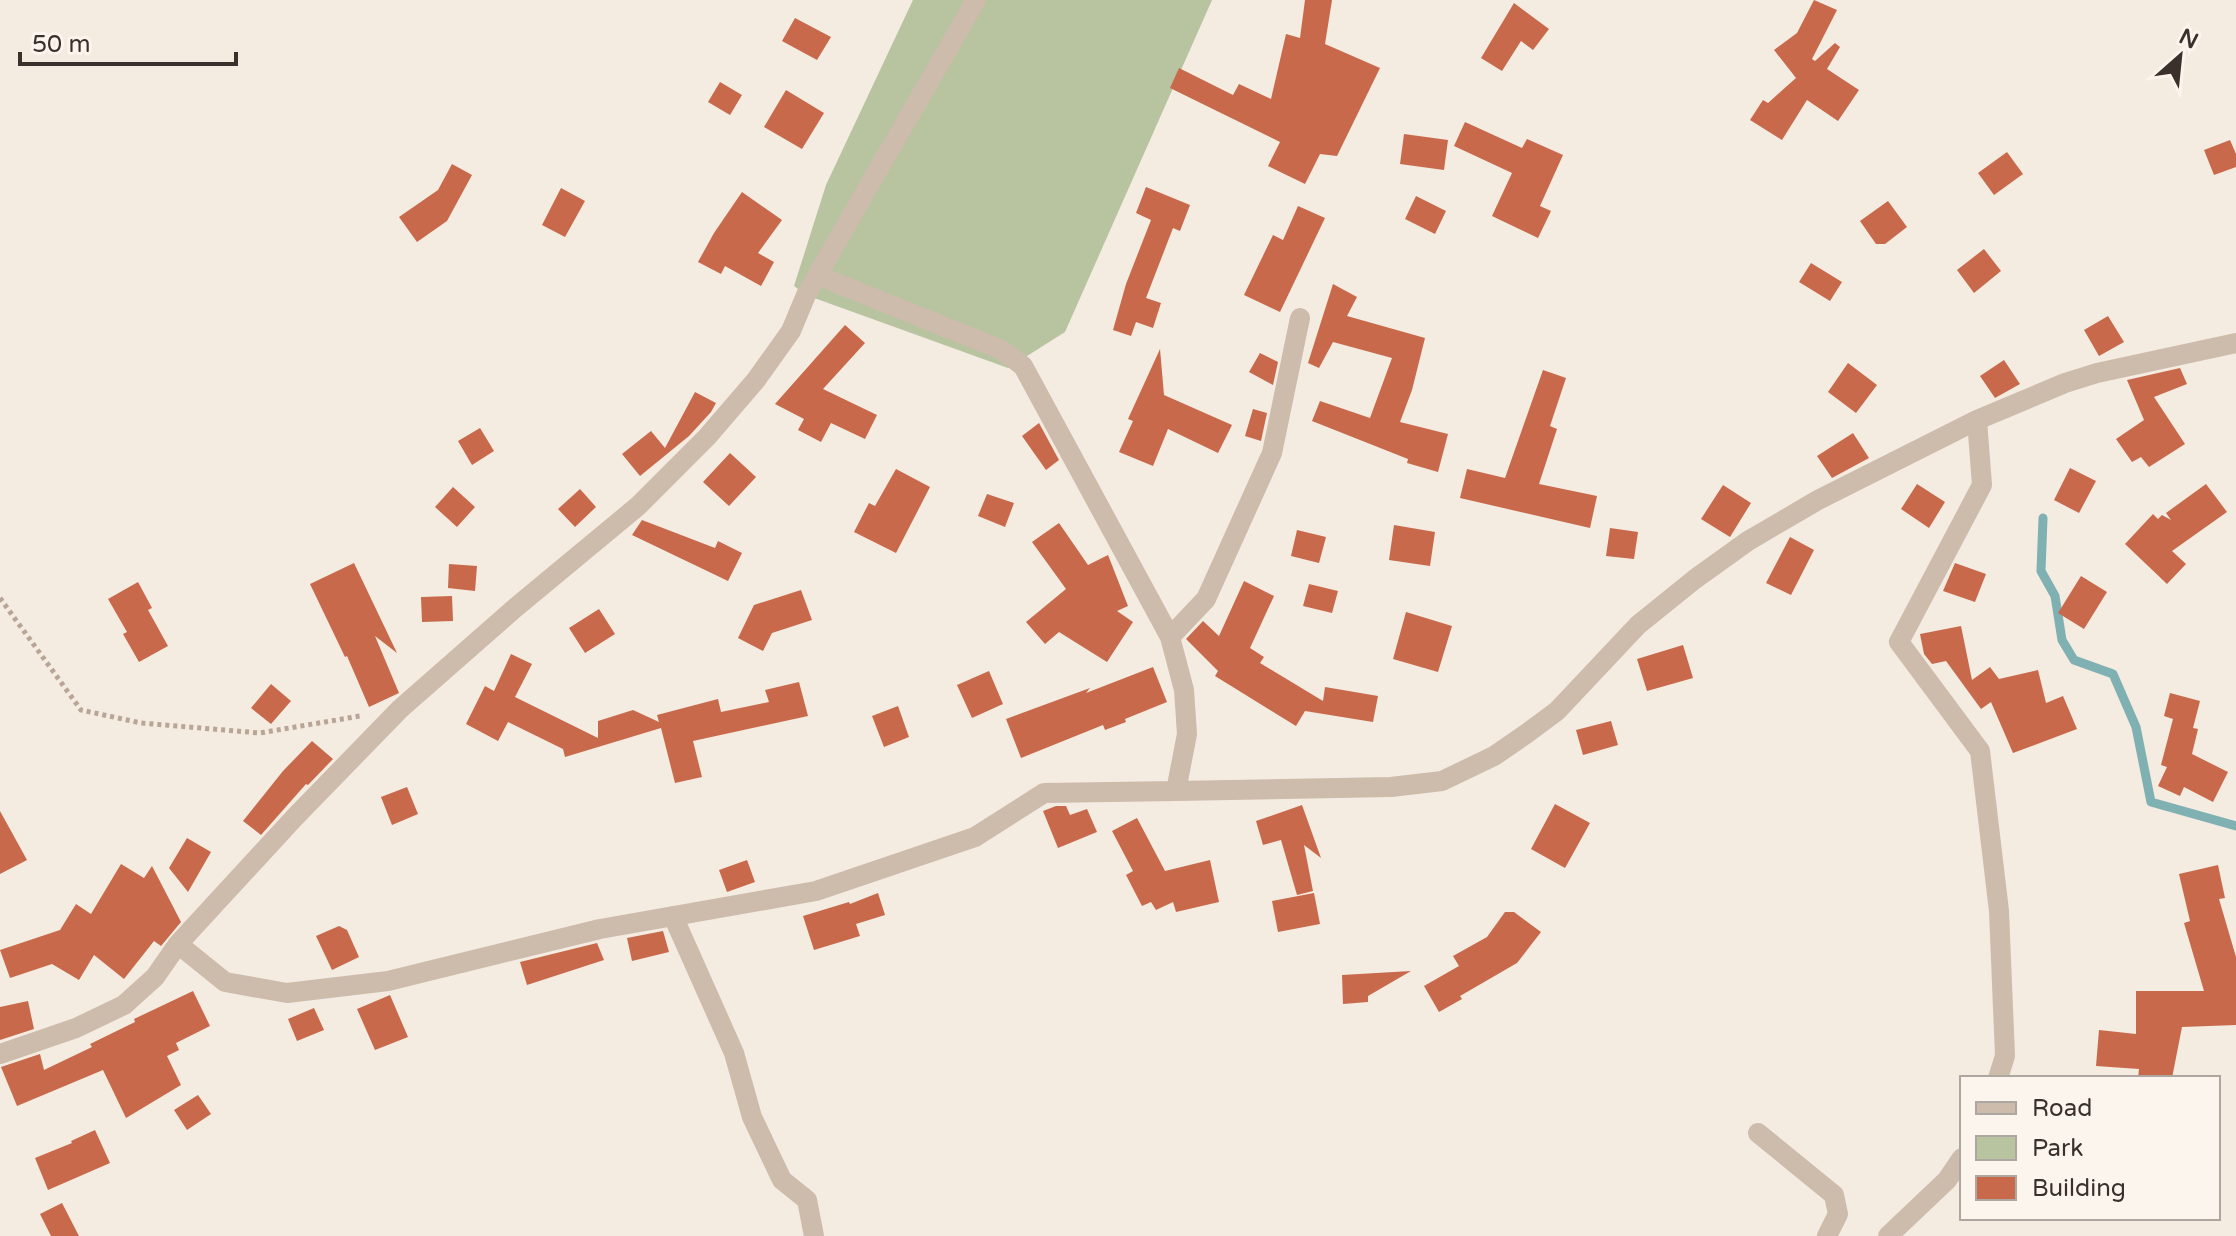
<svg xmlns="http://www.w3.org/2000/svg" width="2236" height="1236" viewBox="0 0 2236 1236" font-family="'Varela Round',sans-serif">
<style>
.green{fill:#b8c4a0}
.lines{fill:none;stroke-linecap:round;stroke-linejoin:round}
.stream{stroke:#7fb0b2;stroke-width:9}
.building{fill:#c8694b}
.path{stroke:#b9a596;stroke-width:5;stroke-dasharray:4 4;stroke-linecap:butt}
.minor{stroke:#cdbbac;stroke-width:20}
</style>
<rect width="100%" height="100%" fill="#f4ebe1"/>
<path class="green" d="M913 0H1212L1065 332 1008 368 806 295 794 286 826 185Z"/>
<g class="lines">
<path class="stream" d="M2043 518 2041 571 2055 596 2062 640 2074 660 2113 674 2136 727 2151 802 2236 826"/>
</g>
<path class="building" d="M1305 0H1332L1325 44 1380 68 1337 156 1320 154 1305 184 1268 166 1280 142 1170 88 1179 68 1233 95 1239 84 1271 99 1286 34 1300 38Z
M1814 0 1837 10 1812 59 1815 61 1835 43 1840 47 1827 69 1859 90 1838 121 1807 100 1782 140 1750 120 1763 100 1768 103 1796 78 1774 50 1797 33Z
M1514 3 1549 29 1533 50 1521 41 1502 71 1481 58Z
M795 18 831 37 817 60 782 41Z
M720 82 742 95 730 115 708 102Z
M786 90 824 113 802 149 764 127Z
M1465 122 1522 148 1527 139 1563 155 1540 206 1551 211 1538 238 1492 216 1512 173 1454 146Z
M1404 134 1448 140 1444 170 1400 164Z
M2230 140 2236 154V167L2214 175 2204 150Z
M2007 152 2023 174 1994 195 1978 173Z
M452 164 472 175 447 221 417 242 399 217 438 190Z
M1146 187 1190 205 1180 231 1173 228 1146 298 1161 303 1153 328 1136 322 1131 336 1113 330 1126 284 1151 220 1136 213Z
M561 188 585 201 565 237 542 225Z
M742 192 782 220 758 253 774 262 761 286 725 266 721 274 698 262 714 233Z
M1416 196 1446 211 1435 234 1405 219Z
M1888 201 1907 227 1885 244H1876L1860 221Z
M1298 206 1325 218 1280 312 1244 295 1273 235 1283 240Z
M1984 249 2001 271 1974 293 1957 270Z
M1811 263 1842 282 1830 301 1799 282Z
M1333 284 1357 297 1347 316 1425 338 1412 390 1400 422 1448 434 1438 472 1407 463 1408 459 1312 421 1320 401 1370 418 1392 358 1333 342 1319 368 1308 363Z
M2108 316 2124 342 2099 356 2084 330Z
M845 325 865 343 823 389 877 415 865 439 831 423 821 442 798 430 804 419 775 404Z
M1160 349 1164 395 1232 425 1218 453 1168 429 1153 466 1119 452 1133 421 1128 419Z
M1260 353 1278 362 1273 385 1249 372Z
M2004 360 2020 384 1995 398 1980 376Z
M1848 363 1877 385 1856 413 1828 392Z
M2180 368 2187 384 2154 397 2185 444 2149 467 2141 457 2132 462 2116 439 2144 420 2127 380Z
M1543 370 1566 378 1550 426 1557 429 1539 484 1597 496 1590 528 1460 498 1467 469 1505 478Z
M695 392 716 403 711 412 689 436 640 476 622 454 651 431 665 448Z
M1253 409 1267 413 1261 441 1245 436Z
M1039 423 1059 460 1046 470 1022 436Z
M480 428 494 451 472 465 458 441Z
M1853 433 1869 458 1832 478 1817 456Z
M730 453 756 477 729 506 703 482Z
M2070 468 2096 481 2079 513 2054 500Z
M896 469 930 487 896 553 854 532 869 503 875 506Z
M1917 484 1945 502 1929 528 1901 509Z
M2206 484 2227 512 2172 551 2186 564 2167 584 2125 544 2153 514 2158 519 2162 515 2171 520 2166 513Z
M1723 485 1751 503 1730 537 1701 519Z
M453 487 475 507 457 527 435 507Z
M580 489 596 507 575 527 558 509Z
M987 494 1014 503 1005 527 978 516Z
M642 520 715 548 718 541 742 553 728 581 632 535Z
M1059 523 1088 565 1108 555 1128 606 1117 611 1133 622 1107 662 1059 632 1045 644 1026 622 1066 589 1032 542Z
M1394 525 1435 532 1430 566 1389 560Z
M1610 528 1638 532 1634 559 1606 556Z
M1297 530 1326 537 1319 563 1291 556Z
M1790 537 1814 550 1791 595 1766 583Z
M354 563 397 653 375 636 399 693 369 707 347 656 345 657 310 584Z
M1955 563 1986 574 1975 602 1943 591Z
M449 564 477 566 475 591 448 588Z
M2081 576 2107 592 2084 629 2058 613Z
M1244 581 1274 596 1250 648 1264 657 1260 663 1323 701 1325 687 1378 696 1373 722 1305 711 1296 726 1215 676 1218 671 1186 639 1203 621 1219 636Z
M138 582 152 608 148 610 168 646 139 662 123 634 127 632 108 599Z
M1309 584 1338 591 1332 613 1303 606Z
M801 590 812 620 772 633 763 651 738 638 754 605Z
M452 596 453 621 422 622 421 597Z
M599 609 615 634 585 653 569 628Z
M1406 612 1452 626 1438 672 1393 659Z
M1961 626 1972 680 1990 667 1999 679 2038 670 2046 703 2063 696 2077 729 2013 753 1991 702 1981 709 1946 661 1932 664 1924 654 1920 634Z
M1683 645 1693 678 1647 691 1637 659Z
M511 654 532 664 515 697 598 738V721L633 710 659 722 657 715 718 699 721 712 769 702 765 690 799 682 808 716 693 741 702 777 675 783 661 728 565 757 563 749 508 722 498 741 466 724 485 686 494 691Z
M1153 667 1167 702 1125 719 1126 722 1105 730 1103 725 1021 758 1006 719 1090 688 1086 693Z
M989 671 1003 704 972 718 957 685Z
M271 684 291 701 271 724 251 708Z
M2170 693 2200 701 2193 728 2198 729 2192 754 2228 772 2213 802 2184 787 2180 796 2158 786 2167 767 2161 765 2173 719 2164 716Z
M898 706 909 737 884 747 872 716Z
M1611 721 1618 745 1583 755 1576 730Z
M312 741 333 759 308 785 306 784 261 835 243 821 283 771Z
M407 787 418 814 392 825 381 797Z
M1555 804 1590 823 1565 868 1531 849Z
M1302 805 1321 858 1304 845 1313 891 1297 895 1281 840 1263 845 1256 821Z
M1056 806H1066L1070 815 1087 809 1097 832 1058 848 1043 811Z
M0 811 27 860 0 874Z
M1137 818 1165 871 1210 860 1219 902 1176 912 1173 902 1156 910 1151 902 1142 906 1126 875 1133 871 1112 831Z
M187 838 211 852 188 892 169 868Z
M747 860 755 882 727 892 719 870Z
M121 864 144 878 152 866 181 922 161 946 154 941 124 979 94 955 79 980 52 964 10 978 0 950 60 930 76 904 91 914Z
M2218 865 2225 898 2219 899 2236 957V1025L2182 1027 2172 1078H2138L2139 1069 2096 1066 2099 1030 2136 1034V991H2204L2184 923 2190 921 2179 874Z
M878 893 885 915 856 924 860 936 814 950 803 916 849 902 850 904Z
M1314 893 1320 924 1278 932 1272 901Z
M1505 912H1514L1541 932 1517 963 1460 996 1462 999 1439 1012 1424 986 1459 966 1453 956 1487 937Z
M339 926 347 930 359 957 332 970 316 936Z
M663 931 669 952 632 961 627 938Z
M597 943 604 960 527 985 520 962Z
M1411 971 1368 996V1002L1343 1004 1342 975Z
M193 991 210 1026 176 1043 179 1050 167 1056 181 1085 126 1118 103 1070 17 1106 1 1067 40 1054 44 1070 92 1047 90 1044 135 1022 134 1019Z
M390 995 408 1037 375 1050 357 1009Z
M28 1001 34 1029 0 1040V1007Z
M314 1008 324 1030 297 1041 288 1019Z
M198 1095 211 1114 187 1130 174 1110Z
M95 1130 110 1163 48 1190 35 1158 72 1143 71 1141Z
M62 1203 79 1236H51L40 1214Z"/>
<g class="lines">
<path class="path" d="M0 598 81 710 141 723 260 733 360 716"/>
<path class="minor" d="M819 276 1002 350 1023 366 1170 637 1184 690 1187 734 1176 791 1391 787 1442 781 1494 756 1526 734 1557 711 1638 625 1695 579 1748 541 1818 500 1977 420 2065 383 2097 373 2236 343
M1977 420 1982 485 1899 642 1980 751 1999 911 2005 1056 1998 1078
M1170 637 1206 599 1272 453 1300 318
M673 916 734 1053 752 1117 782 1180 807 1200 814 1236
M178 944 225 982 287 993 388 981 600 929 816 891 975 837 1044 793 1176 791
M0 1054 76 1028 124 1005 155 977 178 944 295 817 400 709 515 608 638 506 707 437 756 380 791 331 806 295 976 0
M1758 1133 1834 1195 1838 1214 1827 1236
M1888 1236 1947 1180 1962 1158"/>
</g>
<rect x="1960" y="1076" width="260" height="144" fill="#fbf5ee" stroke="#aea6a0" stroke-width="2"/>
<rect x="1976" y="1102" width="40" height="12" fill="#cdbbac" stroke="#aea6a0" stroke-width="2"/>
<text x="2032" y="1116" font-size="24" fill="#3b302b">Road</text>
<rect x="1976" y="1136" width="40" height="24" fill="#b8c4a0" stroke="#aea6a0" stroke-width="2"/>
<text x="2032" y="1156" font-size="24" fill="#3b302b">Park</text>
<rect x="1976" y="1176" width="40" height="24" fill="#c8694b" stroke="#aea6a0" stroke-width="2"/>
<text x="2032" y="1196" font-size="24" fill="#3b302b">Building</text>
<g transform="translate(2180 56) rotate(27)" stroke="#fbf5ee" stroke-width="6" paint-order="stroke">
<path d="M0-6L14 30L0 20L-14 30Z" fill="#3b302b"/>
<text y="-12" font-size="22" font-weight="bold" text-anchor="middle" fill="#3b302b">N</text>
</g>
<path d="M20 52v12h216v-12" fill="none" stroke="#3b302b" stroke-width="4"/>
<text x="32" y="52" font-size="24" fill="#3b302b" stroke="#fbf5ee" stroke-width="6" paint-order="stroke">50 m</text>
</svg>
